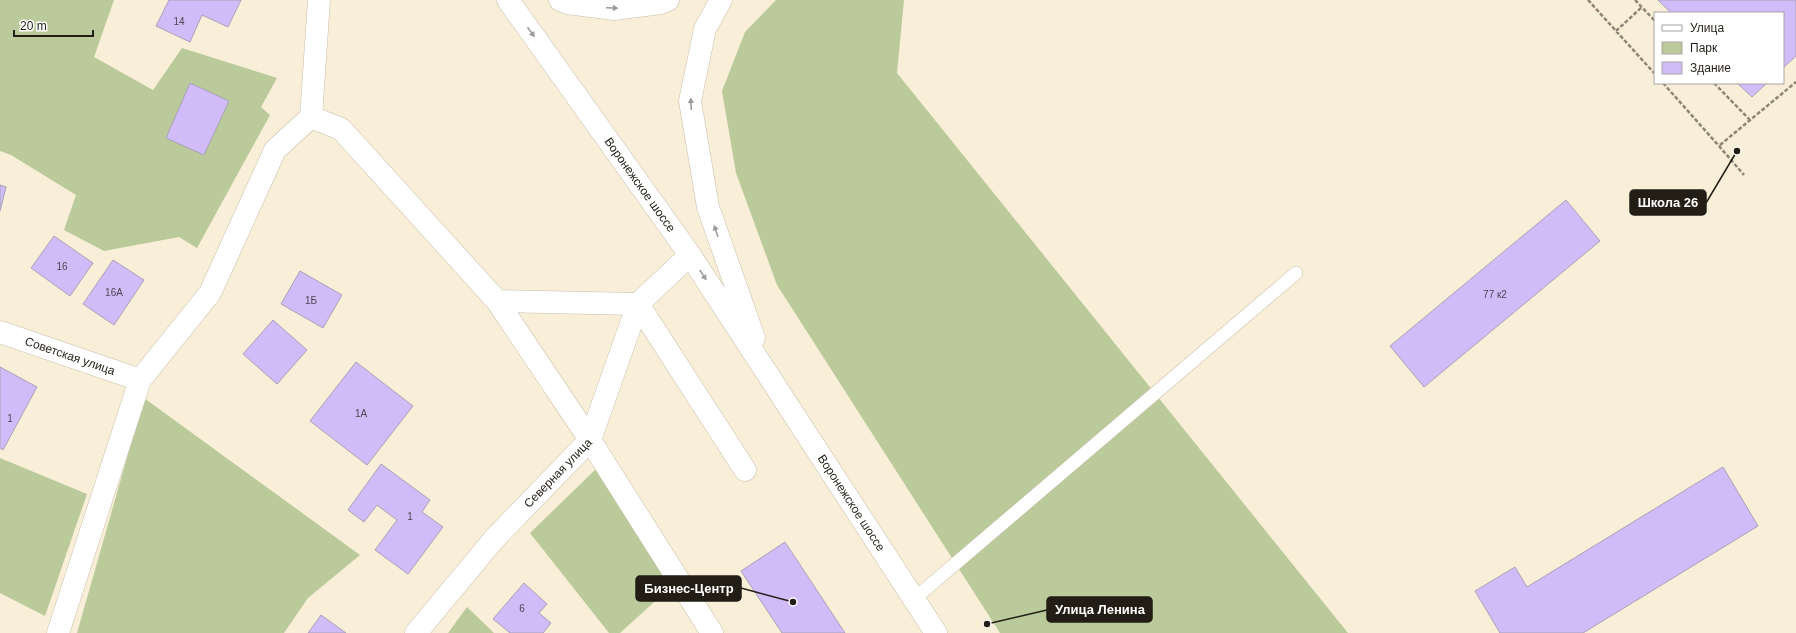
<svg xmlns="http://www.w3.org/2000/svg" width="1796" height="633" viewBox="0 0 1796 633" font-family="Arial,sans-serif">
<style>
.green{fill:#baca9a}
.building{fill:#d1bcf9;stroke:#a8a1b6}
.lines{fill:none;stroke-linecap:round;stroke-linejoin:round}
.lane-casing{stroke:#c8bea9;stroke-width:14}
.street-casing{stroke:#c8bea9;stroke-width:23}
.secondary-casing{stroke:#c8bea9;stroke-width:23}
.path{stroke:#8d8576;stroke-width:2.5;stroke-dasharray:4 2;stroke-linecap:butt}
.lane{stroke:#fff;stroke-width:13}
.street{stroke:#fff;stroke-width:22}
.secondary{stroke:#fff;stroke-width:22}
.oneway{fill:#9c9a96}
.labels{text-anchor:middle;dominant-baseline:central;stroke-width:4;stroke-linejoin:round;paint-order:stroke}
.number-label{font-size:10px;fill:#4e464f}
.street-label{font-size:12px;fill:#221e16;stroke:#fff}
.leader{fill:none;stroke:#221e16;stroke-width:1.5}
.callout-dot{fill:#221e16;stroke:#fff;stroke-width:1.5}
.callout{fill:#221e16;stroke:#221e16;stroke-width:1.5}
.callout-label{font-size:13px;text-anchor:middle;font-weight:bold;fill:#fff}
</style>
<rect width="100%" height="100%" fill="#f9eed8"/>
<path class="green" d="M0 0H114L94 57 153 90 182 48 277 78 261 107 270 115 197 248 179 237 104 251 64 230 76 195 11 155 0 151Z
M776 0H904L897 73 1348 633H1000L777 285 736 173 722 91 745 32Z
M144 398 360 555 308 598 284 633H77Z
M0 458 87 494 45 616 0 593Z
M596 469 673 583 662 595 620 633H609L530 533Z
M467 607 494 633H448Z"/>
<path class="building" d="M169 0H241L228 27 202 15 190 42 156 26Z
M1658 0H1796V56L1783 68V13H1671Z
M190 83 229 101 204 155 166 138Z
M1737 83H1767L1752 97Z
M0 185 6 187 0 211Z
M1566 200 1600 241 1424 387 1390 346Z
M54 236 93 263 70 296 31 268Z
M113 260 144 280 114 325 83 304Z
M300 271 342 295 323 328 281 304Z
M273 320 307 350 277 384 243 354Z
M356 362 413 406 367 465 310 421Z
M0 367 37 387 3 450 0 448Z
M381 464 430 500 422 512 443 527 408 574 375 550 397 520 377 505 364 522 348 510Z
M1723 467 1758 526 1583 633H1500L1475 591 1515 567 1527 587Z
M785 542 845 633H782L741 571Z
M524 583 547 604 539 613 551 623 543 633H510L493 619Z
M321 615 346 633H308Z"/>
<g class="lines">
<g class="lane-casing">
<path id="lane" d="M914 599 1296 273"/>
</g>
<g class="street-casing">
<g id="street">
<path d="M311 117 319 0"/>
<path d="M497 301 590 440 712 633"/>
<path id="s1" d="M0 332 140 380"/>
<path d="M58 633 140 380 210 293 275 150 311 117 341 129 497 301 638 304 745 470"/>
<path id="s2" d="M416 633 495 538 590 440 638 304 690 255"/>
</g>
</g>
<g class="secondary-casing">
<g id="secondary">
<path id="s3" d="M508 0 690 255 936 633"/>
<path d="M560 0 567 3 614 9 661 3 668 0"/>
<path d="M721 0 705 29 690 101 708 207 754 338"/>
</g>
</g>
<path class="path" d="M1588 0 1655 74
M1635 0 1655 21
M1616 31 1642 7
M1663 83 1719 146 1744 175
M1714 83 1750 120
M1720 145 1796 82"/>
<use href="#lane" class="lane"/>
<use href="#street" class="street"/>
<use href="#secondary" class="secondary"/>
</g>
<defs><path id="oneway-solid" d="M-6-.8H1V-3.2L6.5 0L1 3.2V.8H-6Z"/></defs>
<g class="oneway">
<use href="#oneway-solid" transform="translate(612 8) rotate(2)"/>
<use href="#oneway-solid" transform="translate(531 32) rotate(54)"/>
<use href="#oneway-solid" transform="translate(691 104) rotate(-93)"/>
<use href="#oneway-solid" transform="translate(716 231) rotate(-109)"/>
<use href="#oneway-solid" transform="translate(703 275) rotate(57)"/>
</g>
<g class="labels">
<g class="number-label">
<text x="179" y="21">14</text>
<text x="62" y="266">16</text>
<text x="114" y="292">16А</text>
<text x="1495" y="294">77 к2</text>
<text x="311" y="300">1Б</text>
<text x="361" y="413">1А</text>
<text x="10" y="418">1</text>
<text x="410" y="516">1</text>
<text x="522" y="608">6</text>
</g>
<g class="street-label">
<text stroke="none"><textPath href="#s3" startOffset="227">Воронежское шоссе</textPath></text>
<text stroke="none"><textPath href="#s1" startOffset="74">Советская улица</textPath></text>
<text stroke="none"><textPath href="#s2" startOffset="214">Северная улица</textPath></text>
<text stroke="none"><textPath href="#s3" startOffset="609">Воронежское шоссе</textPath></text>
</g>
</g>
<path class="leader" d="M1737 151L1706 203M793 602L741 588M987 624L1047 610"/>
<g class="callout-dot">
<circle cx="1737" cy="151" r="4"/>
<circle cx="793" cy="602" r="4"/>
<circle cx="987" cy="624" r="4"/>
</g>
<g class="callout">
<rect x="1630" y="190" width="76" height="25" rx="4"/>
<rect x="636" y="576" width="105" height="25" rx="4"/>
<rect x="1047" y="597" width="105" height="25" rx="4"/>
</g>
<g class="callout-label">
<text x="1668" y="207">Школа 26</text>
<text x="689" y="593">Бизнес-Центр</text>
<text x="1100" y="614">Улица Ленина</text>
</g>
<rect x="1654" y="12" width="130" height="72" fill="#ffffff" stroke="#a7a5a2"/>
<rect x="1662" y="25" width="20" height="6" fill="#ffffff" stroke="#a7a5a2"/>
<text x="1690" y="32" font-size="12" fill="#221e16">Улица</text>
<rect x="1662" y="42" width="20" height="12" fill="#baca9a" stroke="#a7a5a2"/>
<text x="1690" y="52" font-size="12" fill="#221e16">Парк</text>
<rect x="1662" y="62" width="20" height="12" fill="#d1bcf9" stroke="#a7a5a2"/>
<text x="1690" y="72" font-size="12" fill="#221e16">Здание</text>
<path d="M14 30v6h79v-6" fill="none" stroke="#221e16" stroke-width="2"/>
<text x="20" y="30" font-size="12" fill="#221e16" stroke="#ffffff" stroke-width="3" paint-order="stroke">20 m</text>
</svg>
